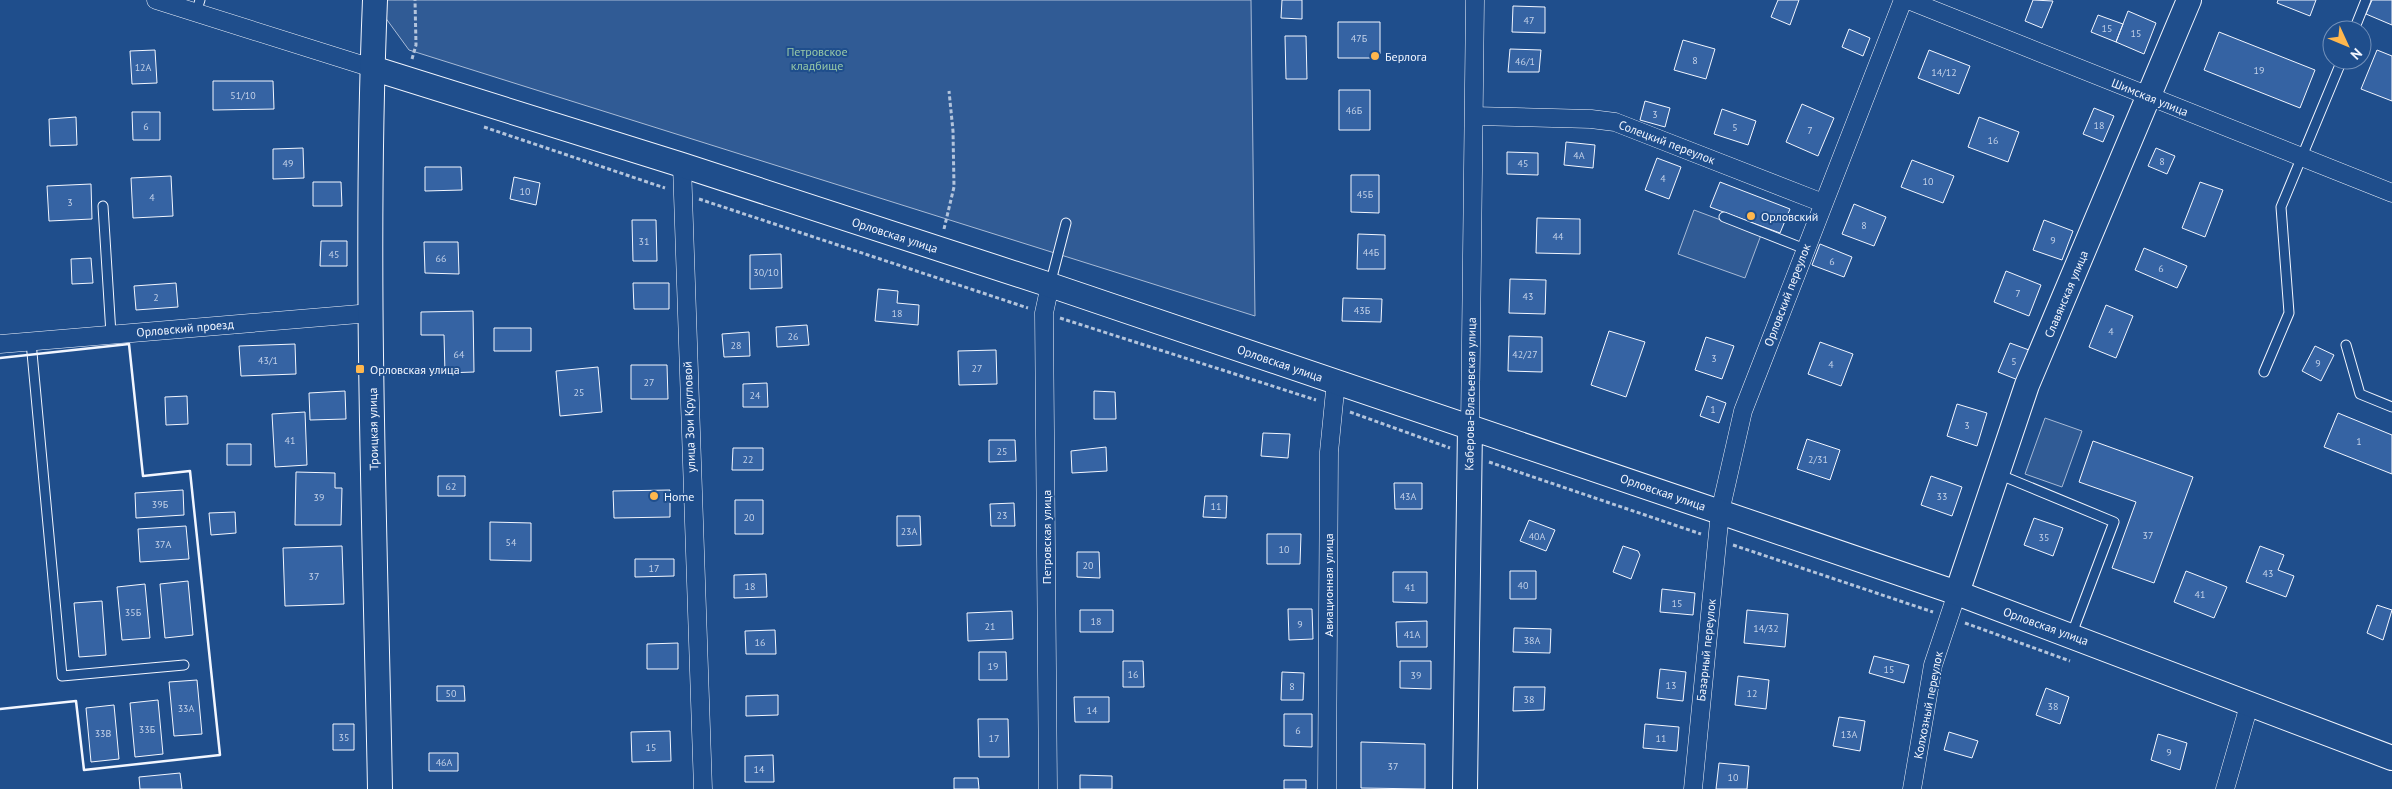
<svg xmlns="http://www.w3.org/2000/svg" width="2392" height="789" viewBox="0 0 2392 789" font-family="'PT Sans',sans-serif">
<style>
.built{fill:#305b95;stroke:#a8bbd7}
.building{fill:#3563a3;stroke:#f2f6ff}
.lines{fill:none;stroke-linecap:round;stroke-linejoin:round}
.lane-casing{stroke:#f2f6ff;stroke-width:11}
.street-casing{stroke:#f2f6ff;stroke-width:19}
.secondary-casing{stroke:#f2f6ff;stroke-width:26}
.path{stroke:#b3c4dc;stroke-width:3;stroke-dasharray:4 2.5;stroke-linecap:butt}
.lane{stroke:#1f4e8c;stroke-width:9}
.street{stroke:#1f4e8c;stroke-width:18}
.secondary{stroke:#1f4e8c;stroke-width:24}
.wall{stroke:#f2f6ff;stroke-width:2.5}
.poi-dot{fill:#ffb74d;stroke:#1f4e8c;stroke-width:2}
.labels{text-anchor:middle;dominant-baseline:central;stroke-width:4;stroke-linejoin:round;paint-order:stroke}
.number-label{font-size:10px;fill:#c3d1e8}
.park-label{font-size:12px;fill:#97c8a6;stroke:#1f4e8c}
.poi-label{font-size:12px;fill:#f2f6ff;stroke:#1f4e8c;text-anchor:start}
.street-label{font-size:12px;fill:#f2f6ff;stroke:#1f4e8c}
</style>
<rect width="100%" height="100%" fill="#1f4e8c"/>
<path class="built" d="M384 0H1251L1255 316 409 50 382 13Z
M1694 210 1761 235 1745 278 1678 254Z
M2045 418 2082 431 2062 487 2025 474Z"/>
<path class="building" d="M1282 0H1302V19L1281 18Z
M1778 0H1799L1790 25 1771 17Z
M2033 0 2053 1 2042 28 2025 21Z
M2278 0H2316L2310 16 2277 3Z
M2372 0H2392V25L2366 14Z
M1513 6 1545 7V33L1512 32Z
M2128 11 2156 23 2144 54 2116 42Z
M2098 15 2123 24 2116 42 2091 32Z
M1338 22H1380V54L1374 58H1338Z
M1849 29 1870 38 1863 56 1842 47Z
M2219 32 2315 70 2300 108 2204 70Z
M1285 36H1306L1307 79H1286Z
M1683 40 1715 49 1706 79 1674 70Z
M1510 49 1541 50 1539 72H1508Z
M155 50 157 83 132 84 130 51Z
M1929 50 1970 66 1959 94 1918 78Z
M2377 50 2392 56V101L2361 89Z
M213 81H273L274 109 213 110Z
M1339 90H1370V130H1339Z
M1645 101 1670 108 1665 127 1640 120Z
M1802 104 1834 118 1818 156 1786 142Z
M2094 108 2114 116 2103 142 2083 134Z
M1722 109 1756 121 1748 145 1714 134Z
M132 112H160V140H133Z
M76 117 77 145 50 146 49 119Z
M1979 117 2019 132 2008 162 1968 147Z
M1566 142 1595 145 1593 168 1564 165Z
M303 148 304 178 273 179V149Z
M2156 148 2175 156 2167 174 2148 166Z
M1507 152 1538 153V175L1507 174Z
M1657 158 1681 167 1669 199 1645 190Z
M1912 160 1954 176 1943 203 1901 187Z
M425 167H461L462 190 425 191Z
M1351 175H1379V213L1351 212Z
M171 176 173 216 133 218 131 178Z
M514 177 540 183 536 205 510 199Z
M313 182H341L342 206H313Z
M1720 182 1790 209 1780 233 1710 207Z
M2200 182 2223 190 2205 237 2182 228Z
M91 184 92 219 49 221 47 186Z
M1854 204 1886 217 1874 246 1842 234Z
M1537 218 1580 219V254L1536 253Z
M632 220H656L657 261H633Z
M2044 220 2073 231 2062 260 2033 250Z
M1358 234 1385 235V269H1357Z
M321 241H347V266H320Z
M424 242H458L459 274 425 273Z
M1820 244 1852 257 1844 277 1812 265Z
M2144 248 2187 266 2177 288 2135 270Z
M781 254 782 288 750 289V255Z
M91 258 93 283 72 284 71 259Z
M2006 271 2041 285 2029 316 1994 302Z
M1510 279 1546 280 1545 314 1509 313Z
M176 283 178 307 136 310 134 286Z
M633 283H669V309H634Z
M878 289 898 291 897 303 919 305 918 325 875 321Z
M1343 298 1382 299 1381 322 1342 321Z
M2106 305 2133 316 2116 358 2089 347Z
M473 311 474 372 445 373 444 335H421V312Z
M807 325 809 345 777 347 776 327Z
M494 328H531V351H494Z
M1609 331 1645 342 1626 397 1591 385Z
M749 332 750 356 724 357 722 334Z
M1509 336 1542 337V372L1508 371Z
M1706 337 1734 346 1722 379 1695 370Z
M1820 342 1853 354 1841 386 1808 374Z
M2010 343 2029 350 2018 380 1998 372Z
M295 344 296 374 241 376 239 346Z
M2315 346 2334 355 2321 381 2302 371Z
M996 350 997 384 959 385 958 351Z
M631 365H667L668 399H631Z
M598 367 602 412 560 416 556 371Z
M767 383 768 407H743V384Z
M345 391 346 419 310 420 309 393Z
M1094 391 1115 392 1116 419H1094Z
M187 396 188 424 166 425 165 397Z
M1707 396 1726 403 1719 423 1700 416Z
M1957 404 1987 413 1977 446 1947 436Z
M305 412 307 465 275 467 272 414Z
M2338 413 2392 435V474L2324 447Z
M1263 433 1290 434 1288 458 1261 456Z
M1807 439 1840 450 1830 480 1797 469Z
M989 440H1015L1016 461 989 462Z
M2093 441 2193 477 2154 583 2112 568 2136 502 2079 482Z
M227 444H251V465H227Z
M1106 447 1107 471 1072 473 1071 451Z
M733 448H763V470H732Z
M296 472 335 473V488H342L341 525H295Z
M438 476H465V496H438Z
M1931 476 1962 487 1952 516 1921 505Z
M1394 483H1422V509H1395Z
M183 490 184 515 136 518 135 493Z
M670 490V517L614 518 613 491Z
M1205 496H1227L1226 518 1203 517Z
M735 500H763V534H735Z
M1014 503 1015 526H991L990 504Z
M235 512 236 533 211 535 209 513Z
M897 516H920L921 545 897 546Z
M2034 518 2063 528 2053 556 2024 545Z
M1529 520 1555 530 1546 551 1520 541Z
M490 522 531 523V561L490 560Z
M186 526 189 559 140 562 138 529Z
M1267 534H1301L1300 564H1267Z
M342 546 344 604 285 606 283 548Z
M1623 546 1638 551 1640 555 1631 579 1613 572Z
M2260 546 2284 555 2278 570 2294 576 2286 597 2246 582Z
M1077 552H1099L1100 578 1077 577Z
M635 559H674V576L635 577Z
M1510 571H1536V599H1510Z
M2186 571 2227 587 2214 618 2174 602Z
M1393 572H1427V603L1393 602Z
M766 574 767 597 734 598V575Z
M188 581 193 635 165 638 160 584Z
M145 584 150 638 122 640 117 587Z
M1662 589 1695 593 1693 615 1660 612Z
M102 601 106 655 79 657 74 603Z
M2377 605 2392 610 2383 640 2367 633Z
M1288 609H1312L1313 639 1289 640Z
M1080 610H1113V632H1080Z
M1747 610 1788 614 1785 647 1744 643Z
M1012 611 1013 639 968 641 967 613Z
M1427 621V647H1397L1396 622Z
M1514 628 1551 629 1550 653 1513 652Z
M775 630 776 654H746L745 631Z
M678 643V669H647V644Z
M979 652H1006L1007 680H979Z
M1874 656 1909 665 1904 683 1869 673Z
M1123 661H1143L1144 687H1123Z
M1400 661H1431V689L1400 688Z
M1660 669 1686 672 1683 701 1657 698Z
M1282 672 1304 673 1303 700H1281Z
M1738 676 1769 680 1766 709 1735 705Z
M197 680 202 734 174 736 169 682Z
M437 686H464L465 701H437Z
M1514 687H1545L1544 710 1513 711Z
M2046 688 2069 697 2060 724 2036 715Z
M778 695V715L746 716V696Z
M1074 697H1109V722H1075Z
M158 700 163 754 135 757 130 703Z
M114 705 119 759 91 762 86 708Z
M1284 714H1312V747L1284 746Z
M1839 717 1865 721 1860 751 1833 746Z
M978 719H1008L1009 757H979Z
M333 724H354V750H333Z
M1645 724 1679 727 1677 751 1643 748Z
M670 731 671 761 632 762 631 732Z
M1949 732 1978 741 1972 758 1944 750Z
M2158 734 2187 743 2180 770 2151 760Z
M1361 742 1425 744V789L1361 788Z
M429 753H458V771H429Z
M773 755 774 782H745V756Z
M1719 763 1749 766 1747 789H1716Z
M180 773 182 789H140L139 777Z
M1080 775 1112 776V789H1080Z
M954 778H978L979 789H954Z
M1284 780H1306V789H1284Z"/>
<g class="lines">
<g class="lane-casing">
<path id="lane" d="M196 13 200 0
M2354 30 2366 0
M103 206 111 334
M1724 217 1805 249
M1050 285 1066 223
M31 342 62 676 184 665
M2346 345 2360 394 2392 407
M2264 372 2289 313 2281 207 2342 60
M1998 474 2114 522 2071 636"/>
</g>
<g class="street-casing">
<path id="street" d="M156 0 372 68
M1908 0 2392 193
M1474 116 1591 119 1615 122 1823 203
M682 165 703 789
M0 344 371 313
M1470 427 1475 0
M1048 789 1044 313 1050 285
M1327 789 1329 452 1336 381
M1693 789 1720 512 1743 411 1903 0
M1912 789 1933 665 1957 593
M2225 789 2250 702"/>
</g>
<g class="secondary-casing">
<path id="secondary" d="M375 0C364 263 375 526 380 789
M372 68 682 165 1050 285 1720 512 1957 593 2392 758
M1957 593 2027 385 2189 0
M1465 789 1470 427"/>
</g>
<path class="path" d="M412 59 416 45 415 0
M484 127 665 188
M699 199 1028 308
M944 229 954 187 953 131 949 91
M1060 318 1316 400
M1350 412 1450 448
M1489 462 1701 534
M1733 545 1933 612
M1965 623 2070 661"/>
<use href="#lane" class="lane"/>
<use href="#street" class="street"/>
<use href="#secondary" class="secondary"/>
<path class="wall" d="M0 358 129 344 143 476 190 471 220 755 84 770 76 701 0 709"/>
</g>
<g class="poi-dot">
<circle cx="1375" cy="56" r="5"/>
<circle cx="1751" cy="216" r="5"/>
<rect x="355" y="364" width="10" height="10" rx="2.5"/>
<circle cx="654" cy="496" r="5"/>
</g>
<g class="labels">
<g class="number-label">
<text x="1529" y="20">47</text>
<text x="2107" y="28">15</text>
<text x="2136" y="33">15</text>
<text x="1359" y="38">47Б</text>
<text x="1695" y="60">8</text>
<text x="1525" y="61">46/1</text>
<text x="143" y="67">12А</text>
<text x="2259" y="70">19</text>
<text x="1944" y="72">14/12</text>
<text x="243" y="95">51/10</text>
<text x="1354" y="110">46Б</text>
<text x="1655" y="114">3</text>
<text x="2099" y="125">18</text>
<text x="146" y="126">6</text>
<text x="1735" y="127">5</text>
<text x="1810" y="130">7</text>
<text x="1993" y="140">16</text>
<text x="1579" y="155">4А</text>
<text x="2162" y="161">8</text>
<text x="288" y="163">49</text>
<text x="1523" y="163">45</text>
<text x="1663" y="178">4</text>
<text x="1928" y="181">10</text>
<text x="525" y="191">10</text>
<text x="1365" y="194">45Б</text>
<text x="152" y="197">4</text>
<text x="70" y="202">3</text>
<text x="1864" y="225">8</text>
<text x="1558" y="236">44</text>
<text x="2053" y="240">9</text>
<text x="644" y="241">31</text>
<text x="1371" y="252">44Б</text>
<text x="334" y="254">45</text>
<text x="441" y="258">66</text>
<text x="1832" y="261">6</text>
<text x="2161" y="268">6</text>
<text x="766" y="272">30/10</text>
<text x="2018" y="293">7</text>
<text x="1528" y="296">43</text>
<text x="156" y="297">2</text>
<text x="1362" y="310">43Б</text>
<text x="897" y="313">18</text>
<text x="2111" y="331">4</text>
<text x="793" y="336">26</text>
<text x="736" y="345">28</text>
<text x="459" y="354">64</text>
<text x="1525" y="354">42/27</text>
<text x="1714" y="358">3</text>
<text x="268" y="360">43/1</text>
<text x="2014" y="361">5</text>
<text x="2318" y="363">9</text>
<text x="1831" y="364">4</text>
<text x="977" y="368">27</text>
<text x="649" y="382">27</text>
<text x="579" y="392">25</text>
<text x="755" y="395">24</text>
<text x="1713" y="409">1</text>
<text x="1967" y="425">3</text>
<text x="290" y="440">41</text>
<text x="2359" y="441">1</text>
<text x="1002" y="451">25</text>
<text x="748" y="459">22</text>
<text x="1818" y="459">2/31</text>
<text x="451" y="486">62</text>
<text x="1408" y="496">43А</text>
<text x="1942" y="496">33</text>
<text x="319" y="497">39</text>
<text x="160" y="504">39Б</text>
<text x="1216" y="506">11</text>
<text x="1002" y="515">23</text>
<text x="749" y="517">20</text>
<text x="909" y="531">23А</text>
<text x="2148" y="535">37</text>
<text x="1537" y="536">40А</text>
<text x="2044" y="537">35</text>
<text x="511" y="542">54</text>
<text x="163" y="544">37А</text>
<text x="1284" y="549">10</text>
<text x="1088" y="565">20</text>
<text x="654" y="568">17</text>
<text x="2268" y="573">43</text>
<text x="314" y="576">37</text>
<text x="1523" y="585">40</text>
<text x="750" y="586">18</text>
<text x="1410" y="587">41</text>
<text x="2200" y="594">41</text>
<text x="1677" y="603">15</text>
<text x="133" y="612">35Б</text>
<text x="1096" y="621">18</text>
<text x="1300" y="624">9</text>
<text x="990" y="626">21</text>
<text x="1766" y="628">14/32</text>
<text x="1412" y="634">41А</text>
<text x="1532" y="640">38А</text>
<text x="760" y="642">16</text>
<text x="993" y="666">19</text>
<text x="1889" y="669">15</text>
<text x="1133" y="674">16</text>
<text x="1416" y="675">39</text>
<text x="1671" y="685">13</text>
<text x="1292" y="686">8</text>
<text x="451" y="693">50</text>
<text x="1752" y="693">12</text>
<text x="1529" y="699">38</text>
<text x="2053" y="706">38</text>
<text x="186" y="708">33А</text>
<text x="1092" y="710">14</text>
<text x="147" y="729">33Б</text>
<text x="1298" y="730">6</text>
<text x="103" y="733">33В</text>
<text x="1849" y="734">13А</text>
<text x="344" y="737">35</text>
<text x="994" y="738">17</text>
<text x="1661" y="738">11</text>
<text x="651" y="747">15</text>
<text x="2169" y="752">9</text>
<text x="444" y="762">46А</text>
<text x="1393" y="766">37</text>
<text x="759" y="769">14</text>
<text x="1733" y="777">10</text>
</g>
<g class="park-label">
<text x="817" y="51">Петровское<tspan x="817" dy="14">кладбище</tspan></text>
</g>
<g class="poi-label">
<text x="1385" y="56">Берлога</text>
<text x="1761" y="216">Орловский</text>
<text x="370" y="369">Орловская улица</text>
<text x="664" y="496">Home</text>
</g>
<g class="street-label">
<text transform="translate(2150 97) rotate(22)">Шимская улица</text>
<text transform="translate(1667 142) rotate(21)">Солецкий переулок</text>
<text transform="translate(895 235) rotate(18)">Орловская улица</text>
<text transform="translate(2066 294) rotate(-67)">Славянская улица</text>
<text transform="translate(1787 295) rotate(-69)">Орловский переулок</text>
<text transform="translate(185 328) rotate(-5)">Орловский проезд</text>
<text transform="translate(1280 363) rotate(19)">Орловская улица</text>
<text transform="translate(1470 394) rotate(-89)">Каберова-Власьевская улица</text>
<text transform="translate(689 417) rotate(-92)">улица Зои Кругловой</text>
<text transform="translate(373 429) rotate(-91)">Троицкая улица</text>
<text transform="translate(1663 492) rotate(19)">Орловская улица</text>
<text transform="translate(1046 537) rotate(-90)">Петровская улица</text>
<text transform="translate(1328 585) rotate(-90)">Авиационная улица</text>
<text transform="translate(2046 626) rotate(20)">Орловская улица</text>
<text transform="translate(1706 650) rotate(-84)">Базарный переулок</text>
<text transform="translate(1928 705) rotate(-79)">Колхозный переулок</text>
</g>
</g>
<g transform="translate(2347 45) rotate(134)"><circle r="24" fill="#1f4e8c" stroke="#7391ba"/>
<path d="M0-4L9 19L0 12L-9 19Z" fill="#ffb74d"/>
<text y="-8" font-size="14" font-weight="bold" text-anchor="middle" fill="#f2f6ff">N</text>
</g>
</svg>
